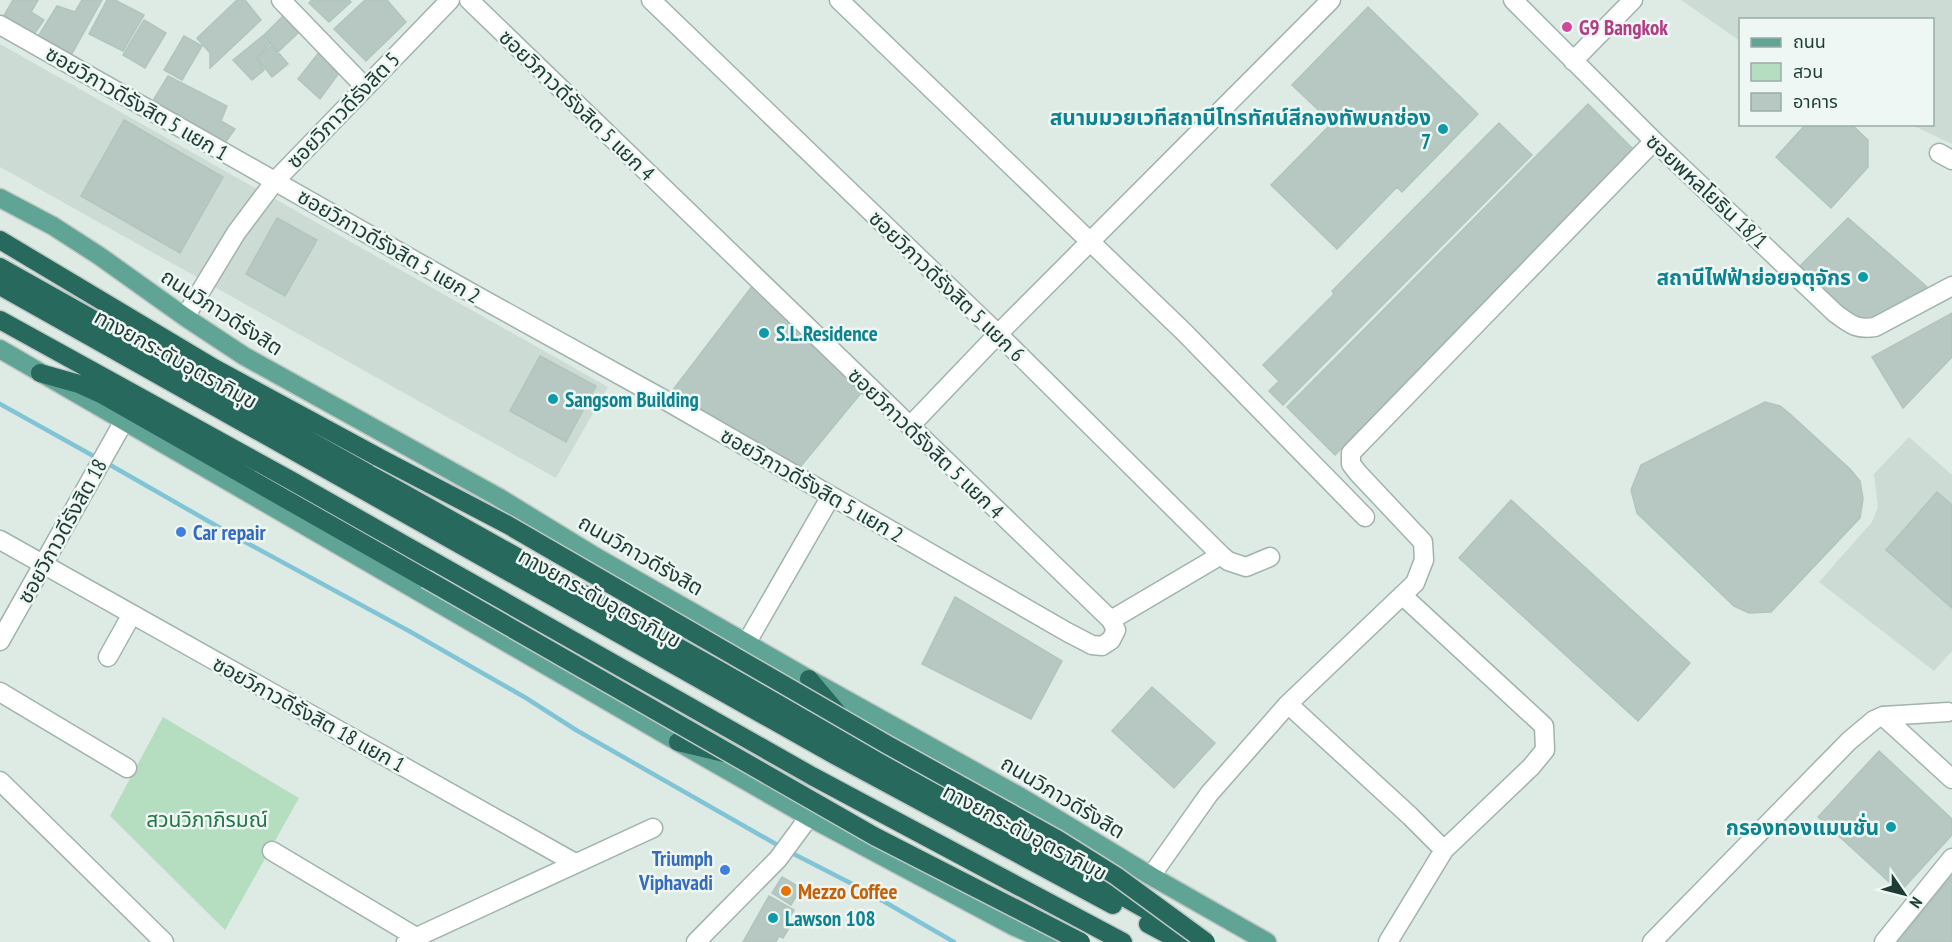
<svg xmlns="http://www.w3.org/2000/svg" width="1952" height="942" viewBox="0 0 1952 942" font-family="'PT Sans Narrow','Noto Sans Thai',sans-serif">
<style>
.built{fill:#ccdbd4}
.green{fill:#b5dec1}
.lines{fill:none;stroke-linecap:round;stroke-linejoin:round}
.stream{stroke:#81c4d5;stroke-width:4.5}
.building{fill:#b6c8c1;stroke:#b0c5bd;stroke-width:1.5}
.minor-casing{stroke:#a1b3ad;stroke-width:21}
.major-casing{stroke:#c0c8c6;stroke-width:21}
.highway-casing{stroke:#c0c8c6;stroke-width:21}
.minor{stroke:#fff;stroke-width:18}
.major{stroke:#5fa495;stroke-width:18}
.highway{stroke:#28695e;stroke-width:18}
.highway-bridge-casing{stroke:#c0c8c6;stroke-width:21;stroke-linecap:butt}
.highway-bridge{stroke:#28695e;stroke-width:18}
.hotel-dot{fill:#d1479c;stroke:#eef7f3;stroke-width:2}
.culture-dot{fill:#0f9aa8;stroke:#eef7f3;stroke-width:2}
.shop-dot{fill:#3f7fe0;stroke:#eef7f3;stroke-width:2}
.food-dot{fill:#e8710a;stroke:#eef7f3;stroke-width:2}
.labels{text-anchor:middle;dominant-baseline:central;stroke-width:5;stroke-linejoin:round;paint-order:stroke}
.hotel-label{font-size:21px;font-weight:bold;fill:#b23c85;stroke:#eef7f3;text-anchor:start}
.street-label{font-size:21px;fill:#1e3b35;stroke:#eef7f3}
.culture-label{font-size:21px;font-weight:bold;fill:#0d838f;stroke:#eef7f3;text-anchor:end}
.shop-label{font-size:21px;font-weight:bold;fill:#366cbe;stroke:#eef7f3;text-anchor:start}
.park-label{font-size:21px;fill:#267547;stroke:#eef7f3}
.food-label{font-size:21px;font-weight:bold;fill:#c56008;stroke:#eef7f3;text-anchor:start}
</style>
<rect width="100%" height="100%" fill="#deebe5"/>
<path class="built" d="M1681 0H1952V144L1912 125 1932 124V20H1740V41Z
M0 44 608 387 556 478 0 167Z
M1909 437 1952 475V651L1934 671 1819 582 1872 522 1878 507 1874 474Z"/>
<path class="green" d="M163 717 299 798 225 930 110 816Z"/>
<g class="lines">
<path class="stream" d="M0 404 97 458
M105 462 236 537 409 631 526 698 576 730 781 847
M788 851 864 890 954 942"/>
</g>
<path class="building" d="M13 0H38L31 12 44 20 32 37 2 19Z
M82 0H102L69 59 37 38 57 6 75 12Z
M107 0H115L144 15 123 51 89 34Z
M237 0H245L261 20 210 68V53L197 38Z
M312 0H349L351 2 329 22 309 3Z
M365 0H387L406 22 366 61 334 29Z
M1368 7 1478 114 1402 192 1397 187 1337 249 1271 185 1332 123 1292 85Z
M284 15 299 32 278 52 264 35Z
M144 20 166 33 145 68 123 55Z
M264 35 271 43 256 58 264 70 252 80 233 60Z
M184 36 202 46 182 80 164 70Z
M272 45 288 64 272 77 257 58Z
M320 51 341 70 320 99 298 79Z
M168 76 227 106 221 121 235 129 215 157 143 117Z
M1588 104 1636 152 1335 455 1287 407Z
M124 120 223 177 180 253 81 196Z
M1499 123 1532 155 1283 405 1269 391 1279 381 1263 365 1334 294 1332 291Z
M1806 124H1851L1868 140V167L1831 208 1776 157Z
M277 218 317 240 285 296 246 274Z
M1848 218 1927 287 1883 323 1865 326 1799 267Z
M757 280 866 387 801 466 666 399Z
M1952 313V357L1903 408 1872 357Z
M540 356 596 386 566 442 510 411Z
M1765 402 1780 406 1790 414 1850 469 1860 481 1863 499 1860 518 1771 612 1749 613 1734 606 1637 513 1631 490 1641 465Z
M1937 492 1952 505V608L1886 550Z
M1511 500 1690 663 1638 721 1459 558Z
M955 597 1062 661 1031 719 922 664Z
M1152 687 1215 743 1174 788 1112 731Z
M1879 751 1952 819V835L1900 892 1818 817Z
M1952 876V942H1898Z
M782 877 801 888 791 905 772 893Z
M769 896 794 910 785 926 789 928 783 938 779 936 776 942H743Z"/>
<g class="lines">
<g class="minor-casing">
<path id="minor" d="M281 0 365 87
M469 0 1111 620 1221 555
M651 0 998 334 1221 555 1228 561 1246 567 1270 557
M839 0 1184 332 1365 517
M1513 0 1654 141 1835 313C1850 324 1856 330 1875 327L1952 286
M0 25 468 291 665 400 1067 632 1092 645 1102 646 1111 640 1116 630 1111 620
M1573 61 1633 0
M1939 153 1952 160
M185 317 236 233 275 181 450 0
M910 426 998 334 1331 0
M0 540 575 863
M1402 595 1544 726 1545 750 1531 767 1444 850
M0 641 124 421
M747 642 831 496
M108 657 132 614
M0 692 127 768
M1288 704 1410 816 1444 850 1388 942
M1883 716 1948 712
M0 781 164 942
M272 851 416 937
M1151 876 1209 794 1288 704 1415 583 1424 560 1423 542 1358 473 1351 464V453L1654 141
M406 942 653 828
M696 942 778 859 809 817
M1652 942 1849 741 1874 720 1883 716 1952 779
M1884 942 1952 858"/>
</g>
<g class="major-casing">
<path id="major" d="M0 198 53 226 98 255 185 317 244 356 498 497 591 554 809 679 1019 796 1151 876 1267 942
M0 349 678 742 809 817 1015 927 1050 942"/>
</g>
<g class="highway-casing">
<path id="highway" d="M0 240 214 368 378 457
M0 267 1168 922
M0 286 838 757 1113 905
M0 320 292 481 812 776 1123 942
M40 373 79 384 101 394 426 579
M809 679 841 717
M678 742 724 753
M1148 924 1182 942"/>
</g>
<use href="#minor" class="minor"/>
<use href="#major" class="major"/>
<use href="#highway" class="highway"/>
<g class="highway-bridge-casing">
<path id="highway-bridge" d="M378 457 508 525 886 744 1057 839 1116 876 1206 942
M426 579 874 836 1081 942"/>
</g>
<use href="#highway-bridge" class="highway-bridge"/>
</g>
<circle class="hotel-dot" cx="1567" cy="27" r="6"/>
<g class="culture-dot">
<circle cx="1443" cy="129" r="6"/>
<circle cx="1863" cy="277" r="6"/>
<circle cx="764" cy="333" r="6"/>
<circle cx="553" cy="399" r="6"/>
<circle cx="1891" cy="827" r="6"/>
<circle cx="773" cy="918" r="6"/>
</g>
<g class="shop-dot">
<circle cx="181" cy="532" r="6"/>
<circle cx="725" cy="870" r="6"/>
</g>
<circle class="food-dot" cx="786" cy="891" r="6"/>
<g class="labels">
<g class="hotel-label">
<text x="1579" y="27">G9 Bangkok</text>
</g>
<g class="street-label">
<text transform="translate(137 103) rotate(30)">ซอยวิภาวดีรังสิต 5 แยก 1</text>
<text transform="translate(577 105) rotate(44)">ซอยวิภาวดีรังสิต 5 แยก 4</text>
<text transform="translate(343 110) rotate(-46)">ซอยวิภาวดีรังสิต 5</text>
<text transform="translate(1707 191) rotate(43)">ซอยพหลโยธิน 18/1</text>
<text transform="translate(389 246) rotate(30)">ซอยวิภาวดีรังสิต 5 แยก 2</text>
<text transform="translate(947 286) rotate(44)">ซอยวิภาวดีรังสิต 5 แยก 6</text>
<text transform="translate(222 312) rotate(33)">ถนนวิภาวดีรังสิต</text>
<text transform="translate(176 359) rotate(29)">ทางยกระดับอุตราภิมุข</text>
<text transform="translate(926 443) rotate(44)">ซอยวิภาวดีรังสิต 5 แยก 4</text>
<text transform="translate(812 485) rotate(30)">ซอยวิภาวดีรังสิต 5 แยก 2</text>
<text transform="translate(62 531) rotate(-61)">ซอยวิภาวดีรังสิต 18</text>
<text transform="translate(641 555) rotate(30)">ถนนวิภาวดีรังสิต</text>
<text transform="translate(600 598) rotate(29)">ทางยกระดับอุตราภิมุข</text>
<text transform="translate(309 714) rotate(29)">ซอยวิภาวดีรังสิต 18 แยก 1</text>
<text transform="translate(1063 797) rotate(31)">ถนนวิภาวดีรังสิต</text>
<text transform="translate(1025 832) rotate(28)">ทางยกระดับอุตราภิมุข</text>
</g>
<g class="culture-label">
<text x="1431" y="117">สนามมวยเวทีสถานีโทรทัศน์สีกองทัพบกช่อง<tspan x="1431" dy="24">7</tspan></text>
<text x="1851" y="277">สถานีไฟฟ้าย่อยจตุจักร</text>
<text x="776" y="333" text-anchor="start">S.L.Residence</text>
<text x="565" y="399" text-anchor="start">Sangsom Building</text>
<text x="1879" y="827">กรองทองแมนชั่น</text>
<text x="785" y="918" text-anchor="start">Lawson 108</text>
</g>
<g class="shop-label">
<text x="193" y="532">Car repair</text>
<text x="713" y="858" text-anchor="end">Triumph<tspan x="713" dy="24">Viphavadi</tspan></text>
</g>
<g class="park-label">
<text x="207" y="819">สวนวิภาภิรมณ์</text>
</g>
<g class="food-label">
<text x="798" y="891">Mezzo Coffee</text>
</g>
</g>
<rect x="1739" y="18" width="195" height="108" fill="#eef7f3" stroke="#9baca7" stroke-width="1.5"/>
<rect x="1751" y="38" width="30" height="9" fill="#5fa495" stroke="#9baca7" stroke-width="1.5"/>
<text x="1793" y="48" font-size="18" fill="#1e3b35">ถนน</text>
<rect x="1751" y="63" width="30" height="18" fill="#b5dec1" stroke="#9baca7" stroke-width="1.5"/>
<text x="1793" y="78" font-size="18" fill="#1e3b35">สวน</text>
<rect x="1751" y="93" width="30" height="18" fill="#b6c8c1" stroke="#9baca7" stroke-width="1.5"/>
<text x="1793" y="108" font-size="18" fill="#1e3b35">อาคาร</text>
<g transform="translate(1904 894) rotate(125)" stroke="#eef7f3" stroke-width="4.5" paint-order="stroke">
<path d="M0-4.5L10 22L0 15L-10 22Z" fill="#1e3b35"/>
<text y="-9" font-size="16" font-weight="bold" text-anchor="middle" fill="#1e3b35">N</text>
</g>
</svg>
